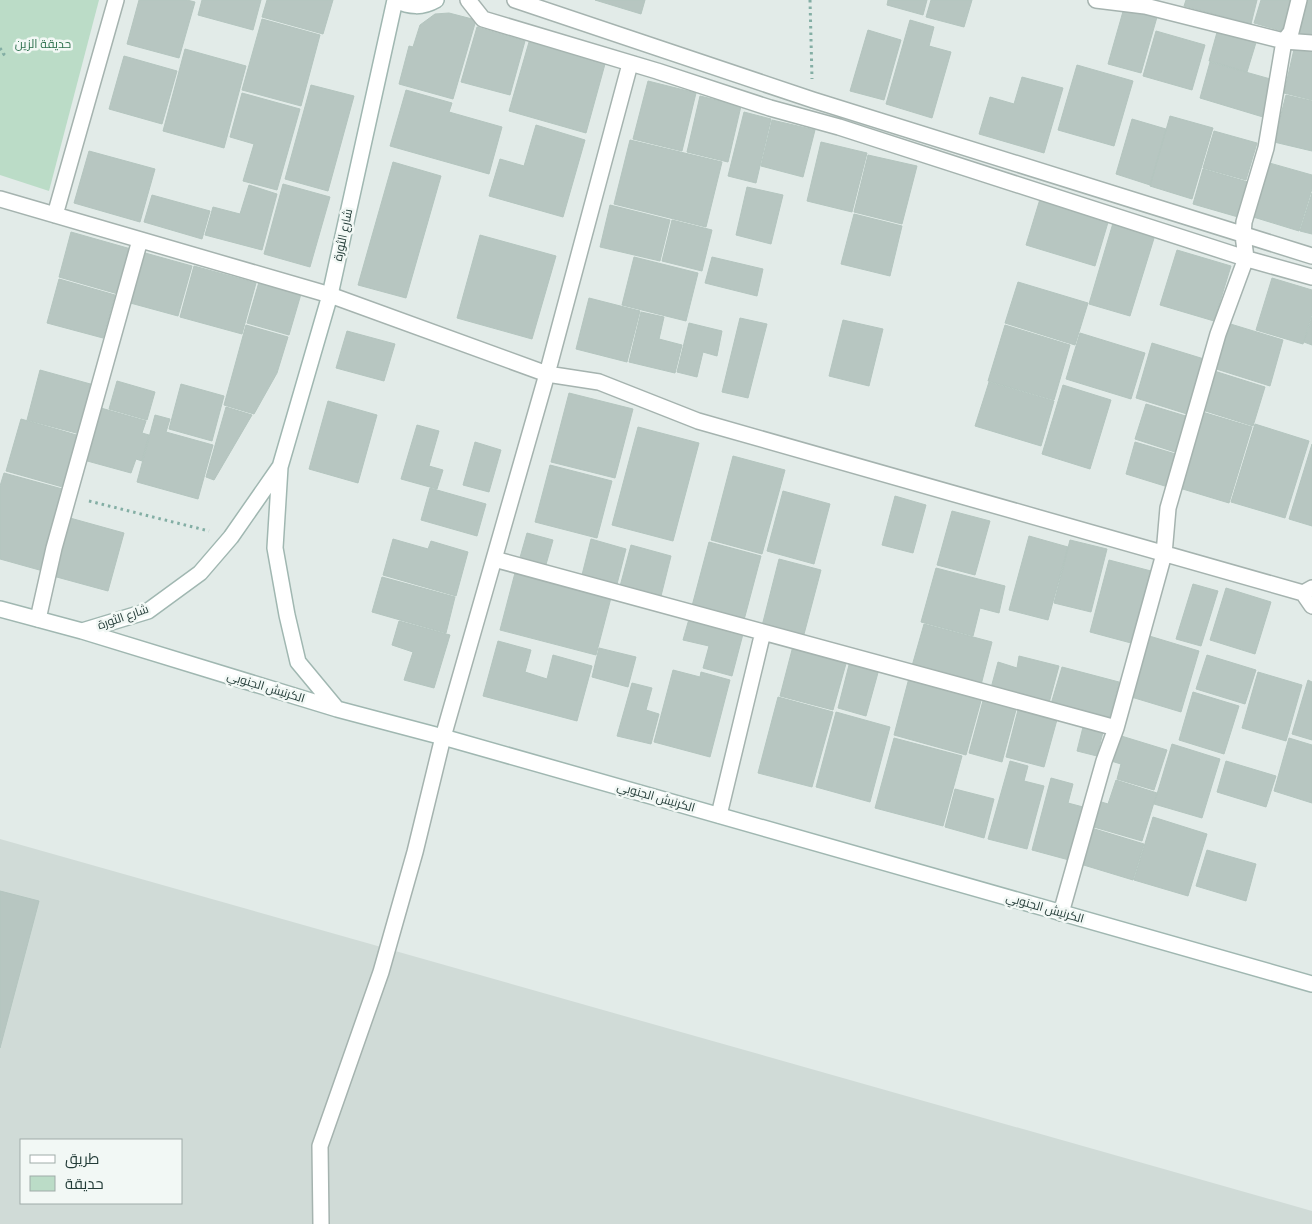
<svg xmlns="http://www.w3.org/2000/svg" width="1312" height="1224" viewBox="0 0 1312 1224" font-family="'Archivo Narrow',Cairo,sans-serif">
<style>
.built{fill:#d0dbd7;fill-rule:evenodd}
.green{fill:#bbdcc7}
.building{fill:#b7c6c1;stroke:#b4c5bf}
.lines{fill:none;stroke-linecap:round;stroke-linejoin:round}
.street-casing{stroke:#a5b3af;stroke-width:18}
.secondary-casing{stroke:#a0b7b1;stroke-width:18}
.path{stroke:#83aea4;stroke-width:3;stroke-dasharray:2.5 4;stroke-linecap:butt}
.street{stroke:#fff;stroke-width:15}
.secondary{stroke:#fff;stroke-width:15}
.labels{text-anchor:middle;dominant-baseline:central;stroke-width:5;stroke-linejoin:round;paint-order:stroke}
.park-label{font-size:12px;fill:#2e714e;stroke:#f2f8f5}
.street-label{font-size:12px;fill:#223b37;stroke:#f2f8f5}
</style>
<rect width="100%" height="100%" fill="#e2ebe8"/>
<path class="built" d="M0 839 1312 1211V1224H0ZM21 1140H181V1203H21Z"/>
<path class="green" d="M0 0H99L49 191 0 175Z"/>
<path class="building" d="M139 0H187L195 2 179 58 127 44Z
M202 0H261L253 30 198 15Z
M267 0H333L323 34 262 17Z
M595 0H645L641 14Z
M888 0H927L923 15 887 5Z
M931 0H972L964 27 926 17Z
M1186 0H1257L1251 24 1184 6Z
M1261 0H1291L1282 31 1254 23Z
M1304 0H1312V37L1296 33Z
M1124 8 1157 17 1141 73 1108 64Z
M449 13 476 20 453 99 399 84 409 46 413 47 420 25 435 14Z
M262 19 320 35 301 106 242 90Z
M910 20 934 27 929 46 951 52 932 118 886 104Z
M1219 25 1258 36 1247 72 1209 61Z
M477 27 525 41 510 95 461 82Z
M868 30 901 40 884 100 850 91Z
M1156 31 1205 45 1192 90 1143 76Z
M529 42 605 64 586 133 509 111Z
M1295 45 1312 49V100L1284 93Z
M185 49 246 66 224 148 163 131Z
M124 56 177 71 162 124 109 109Z
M1210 62 1274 80 1263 117 1200 98Z
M1077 65 1133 81 1114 146 1058 130Z
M1022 77 1063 88 1044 153 979 134 990 97 1014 104Z
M648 81 696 93 682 151 633 139Z
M311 85 354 96 328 191 285 179Z
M406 90 452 103 449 112 502 127 489 174 390 146Z
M242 93 300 109 277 190 243 181 254 144 230 137Z
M1286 95 1312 101V151L1274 142Z
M700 96 741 106 728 162 687 152Z
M744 112 771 119 756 183 728 176Z
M1170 116 1213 128 1192 199 1150 186Z
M1132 119 1166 129 1150 185 1116 174Z
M772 120 815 130 803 177 761 166Z
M536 125 585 140 563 217 489 196 500 159 524 166Z
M1214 131 1257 143 1246 180 1203 168Z
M630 140 722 162 706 227 614 204Z
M821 142 867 153 852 212 807 201Z
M89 151 155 169 140 222 74 203Z
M868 155 917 166 902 224 854 212Z
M393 162 441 176 406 298 358 285Z
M1266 162 1312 175V189L1299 231 1250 216Z
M1203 169 1248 182 1238 217 1193 204Z
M283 184 330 197 310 267 264 254Z
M249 185 277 194 262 250 205 235 213 207 240 214Z
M747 187 783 195 771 244 736 235Z
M1312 193V234L1300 231Z
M152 195 210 211 202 239 144 222Z
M1040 199 1109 219 1095 266 1026 245Z
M610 205 670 220 660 261 600 247Z
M854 214 902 226 890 276 841 264Z
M672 220 712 230 702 271 662 261Z
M1113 223 1155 235 1130 316 1089 304Z
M71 232 131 249 118 294 59 277Z
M480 235 556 256 532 339 457 318Z
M1177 250 1231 266 1214 321 1160 305Z
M138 251 192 266 178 316 123 301Z
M634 257 698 273 686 321 622 305Z
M712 257 763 269 757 296 705 283Z
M194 266 256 283 242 334 180 317Z
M1272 278 1312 290V314L1303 344 1256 330Z
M59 279 115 295 103 338 47 323Z
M259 282 301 294 289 335 247 323Z
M1018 282 1088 303 1075 345 1005 323Z
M589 298 640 311 627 362 576 349Z
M641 312 664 317 659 339 682 345 675 373 629 362Z
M1312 317V345L1304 342Z
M740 318 767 324 748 398 722 392Z
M843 320 883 329 869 386 829 376Z
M1224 322 1283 340 1270 386 1210 367Z
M689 323 722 331 717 356 703 352 697 377 677 372Z
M246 325 288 337 277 373 254 414 224 405Z
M1005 325 1070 345 1054 400 988 381Z
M347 331 395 344 384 381 336 368Z
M1080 333 1145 353 1131 399 1066 379Z
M1152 343 1204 359 1187 414 1136 398Z
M40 370 94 385 80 434 27 420Z
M1211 370 1265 387 1253 426 1199 409Z
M117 381 155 392 147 420 109 409Z
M989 382 1054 401 1041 446 975 426Z
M181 384 224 396 212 441 169 429Z
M1063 385 1111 400 1090 469 1042 454Z
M569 393 633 409 615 478 551 462Z
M328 401 377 415 358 483 309 469Z
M1146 404 1189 417 1178 453 1135 439Z
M94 406 146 421 142 433 149 435 142 461 136 459 131 473 80 459Z
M226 407 252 415 214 480 206 477Z
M1199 411 1252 427 1229 503 1176 487Z
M155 415 170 419 166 432 213 445 198 499 137 482Z
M21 419 80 436 66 488 6 471Z
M1255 424 1309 441 1285 518 1231 502Z
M417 425 439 431 429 466 443 470 437 489 401 479Z
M638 427 699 443 673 541 612 525Z
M475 442 501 450 489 492 463 485Z
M1135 442 1179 455 1168 487 1126 474Z
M1312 444V526L1289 519Z
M733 456 785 470 762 554 711 540Z
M550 465 612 481 597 538 535 522Z
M4 473 66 490 43 571 0 559V486Z
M430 488 486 504 477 536 421 520Z
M783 491 830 504 814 564 767 551Z
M895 496 926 505 913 553 882 545Z
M952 511 990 521 975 575 937 565Z
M70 518 124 533 108 591 53 576Z
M527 533 553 540 545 568 519 561Z
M1029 536 1068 547 1048 620 1009 610Z
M393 539 428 549 431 541 468 552 456 596 383 575Z
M591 539 626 549 616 588 581 579Z
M1070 540 1107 549 1091 612 1054 603Z
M709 542 761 556 744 620 692 606Z
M631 545 671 556 660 600 619 590Z
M779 559 821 570 803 638 762 626Z
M1109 560 1151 571 1131 643 1090 632Z
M936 568 1005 586 999 613 980 608 973 636 921 622Z
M516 569 612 594 596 655 500 630Z
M382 577 455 597 446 633 372 612Z
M1193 584 1218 591 1201 646 1176 639Z
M1226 588 1271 602 1255 654 1210 640Z
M689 619 743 634 732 676 703 668 709 646 683 640Z
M399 621 450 635 434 688 404 680 413 652 392 645Z
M924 624 992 642 981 685 912 666Z
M1146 635 1199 651 1181 712 1128 696Z
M498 641 531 650 525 672 547 679 553 655 592 666 577 721 483 696Z
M793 646 847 660 833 710 780 696Z
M599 648 636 657 628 687 592 677Z
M1207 655 1256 670 1245 704 1196 689Z
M1019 656 1059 666 1049 703 991 688 998 662 1017 668Z
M850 661 879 669 866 716 838 708Z
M1062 667 1119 682 1109 720 1051 704Z
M673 670 700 677 701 672 730 680 710 757 654 742Z
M1258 672 1302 685 1286 741 1242 728Z
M909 678 982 697 966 755 894 735Z
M1308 680 1312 682V740L1292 734Z
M632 683 652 688 646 710 659 714 651 744 617 736Z
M1193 692 1239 706 1224 754 1179 740Z
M778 697 833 712 812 787 758 773Z
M984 697 1017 706 1002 762 969 753Z
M1019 706 1058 716 1044 767 1006 757Z
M836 712 890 727 870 802 816 787Z
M1083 727 1103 732 1097 756 1077 751Z
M1118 735 1167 750 1154 790 1117 779 1121 764 1111 761Z
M894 738 962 756 943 826 875 808Z
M1289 738 1312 745V803L1274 791Z
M1172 744 1220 759 1202 818 1154 804Z
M1010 761 1028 766 1024 781 1044 786 1027 849 988 839Z
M1226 761 1276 776 1266 807 1217 792Z
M1051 778 1073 784 1068 803 1083 807 1069 860 1032 850Z
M1116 780 1157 793 1142 841 1087 825 1095 800 1108 804Z
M955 789 994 799 984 838 945 827Z
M1153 817 1207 834 1188 896 1134 880Z
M1088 827 1144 844 1133 880 1077 863Z
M1207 850 1256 864 1246 901 1196 886Z
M0 891 39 901 0 1048Z"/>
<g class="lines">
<g class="street-casing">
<path id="street" d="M468 0 483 19 657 71 770 108 839 127 1251 260 1312 277
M515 0 813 100 1312 256
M1096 0 1145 6 1284 41 1312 43
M0 199 330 295 547 374 599 382 698 421 1303 593 1312 588
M55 215 116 0
M494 559 1116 728 1164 554 1168 508 1218 334 1246 258 1243 235 1244 222 1266 148 1284 41 1291 32 1299 0
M1303 593 1312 606
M38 619 54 548 140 240
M719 815 763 632
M1061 913 1104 761 1116 728
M321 1224 320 1146 381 972 415 852 443 737 547 374 630 64"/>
</g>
<g class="secondary-casing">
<path id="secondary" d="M0 609 82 631 337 709 443 737 1312 984
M82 631 148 611 200 573 231 537 279 468
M337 709 298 662 287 615 275 548 280 467 330 295 395 0C410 7 422 8 436 0"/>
</g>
<path class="path" d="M810 0 812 79
M0 48 4 54 0 57
M89 501 209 531"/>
<use href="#street" class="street"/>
<use href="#secondary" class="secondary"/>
</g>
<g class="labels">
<g class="park-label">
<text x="43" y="44">حديقة الزين</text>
</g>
<g class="street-label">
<text transform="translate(343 235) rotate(-78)">شارع الثورة</text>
<text transform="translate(123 617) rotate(-19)">شارع الثورة</text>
<text transform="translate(266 687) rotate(17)">الكرنيش الجنوبي</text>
<text transform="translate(656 797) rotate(16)">الكرنيش الجنوبي</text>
<text transform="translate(1045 908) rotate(16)">الكرنيش الجنوبي</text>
</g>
</g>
<rect x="20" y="1139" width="162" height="65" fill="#f2f8f5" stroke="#9faca9"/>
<rect x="30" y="1155" width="25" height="8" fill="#ffffff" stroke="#9faca9"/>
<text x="65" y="1164" font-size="15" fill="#223b37">طريق</text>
<rect x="30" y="1176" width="25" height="15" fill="#bbdcc7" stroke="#9faca9"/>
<text x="65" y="1189" font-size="15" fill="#223b37">حديقة</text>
</svg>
